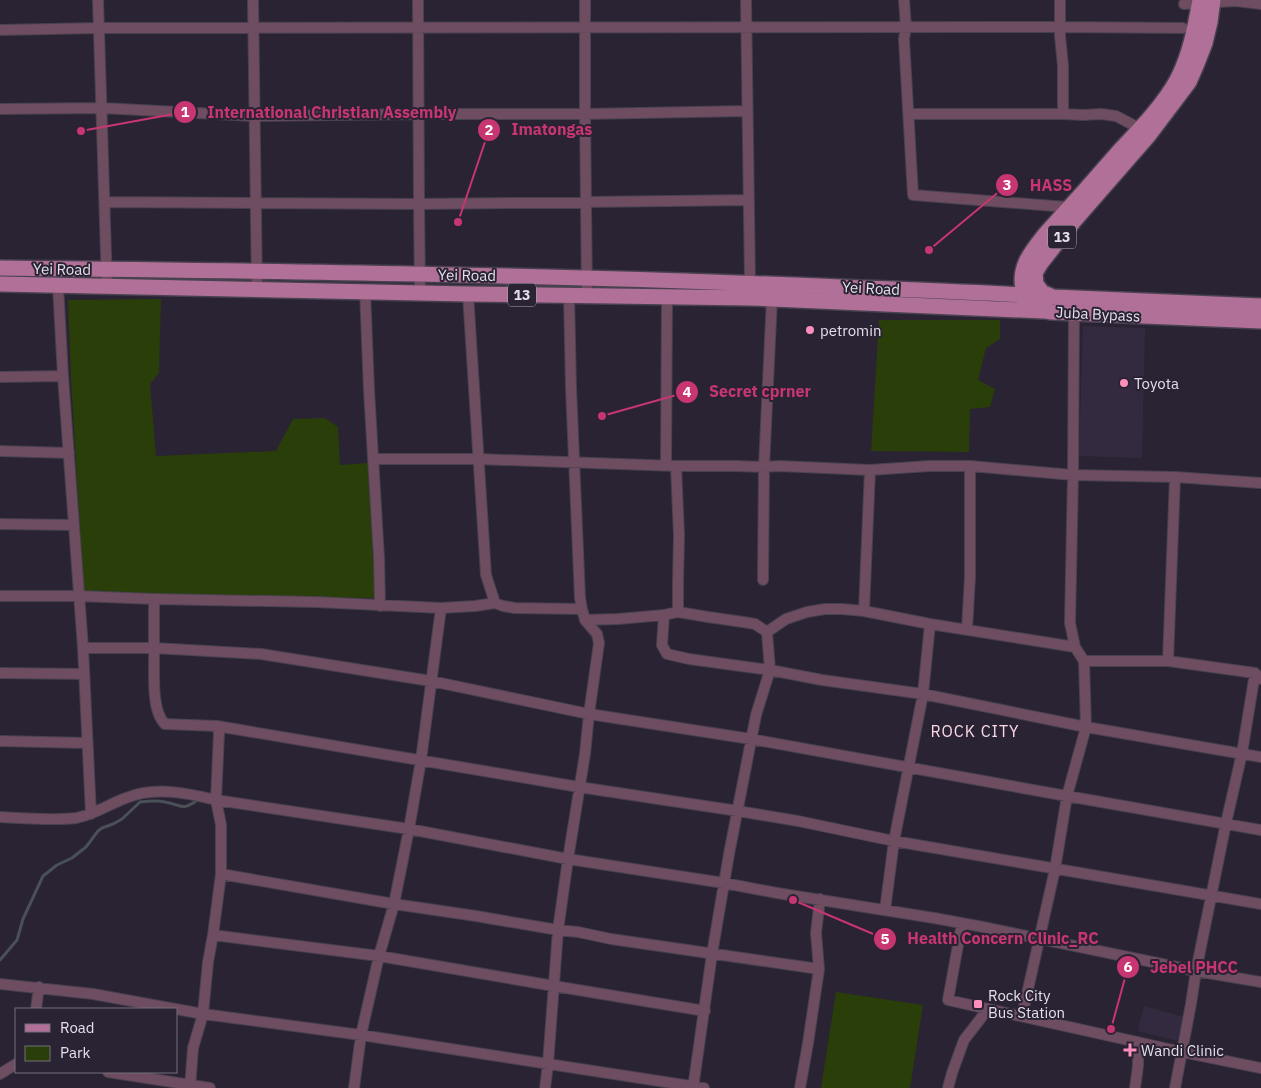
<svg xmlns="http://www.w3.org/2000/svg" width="1261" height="1088" viewBox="0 0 1261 1088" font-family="'IBM Plex Sans',sans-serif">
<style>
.built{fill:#332a40}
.green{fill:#293e09}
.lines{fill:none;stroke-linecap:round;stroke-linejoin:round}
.stream{stroke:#495057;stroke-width:3}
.minor-casing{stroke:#484150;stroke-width:12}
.primary-casing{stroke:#484150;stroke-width:18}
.minor{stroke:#6d4d5f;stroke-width:10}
.primary{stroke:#b17097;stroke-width:15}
.poi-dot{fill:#fe8ebb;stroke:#2a2333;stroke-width:2}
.labels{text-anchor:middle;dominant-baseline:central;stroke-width:4;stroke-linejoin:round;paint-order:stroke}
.shield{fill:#2a2333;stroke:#aca7b4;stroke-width:1}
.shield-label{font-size:14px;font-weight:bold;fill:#e4e0eb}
.street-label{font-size:15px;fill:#e4e0eb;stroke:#2a2333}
.poi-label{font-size:15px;fill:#e4e0eb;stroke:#2a2333;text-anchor:start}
.neighbourhood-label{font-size:16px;letter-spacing:1px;fill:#fad8e4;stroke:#2a2333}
.leader{fill:none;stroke:#c73671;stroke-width:2}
.callout-dot{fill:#c73671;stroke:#2a2333;stroke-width:2}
.mark-label{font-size:15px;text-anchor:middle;font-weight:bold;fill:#fff}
.callout-label{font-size:16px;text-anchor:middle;font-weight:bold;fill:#c73671;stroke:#2a2333;stroke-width:4;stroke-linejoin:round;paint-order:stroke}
</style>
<rect width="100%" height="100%" fill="#2a2333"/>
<path class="built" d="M1083 326 1145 328 1142 458 1079 456Z
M1144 1006 1184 1017 1177 1041 1138 1031Z"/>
<path class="green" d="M161 299 159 373 150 384 156 456 276 451 293 419 325 418 338 427 340 465 368 463 375 598 84 594 71 379 68 300Z
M879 320H1000V339L986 348 978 380 995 389 990 407 970 409 969 452 871 451Z
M836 992 923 1005 910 1088H821Z"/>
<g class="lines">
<path class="stream" d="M0 960 17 940 23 919 43 876 57 865 72 858 86 847 98 831 102 828 113 824 122 819 140 802C148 801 157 800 165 802 183 805 181 812 199 799"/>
<g class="minor-casing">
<path id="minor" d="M98 0 107 286
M253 0 257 289
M418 0 419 204 420 293
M746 0 750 283
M904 0 906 27 904 39 913 195 1067 207
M1060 0V36L1063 66V114L1083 115 1101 114 1116 116 1137 127
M1184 4 1236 1 1261 4
M0 30 99 28 1060 27 1183 28
M0 109 102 108 254 116 418 114H585V0
M909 114H1063
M105 202 419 204 749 200
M58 286 63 376 83 648 91 814
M365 291 369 390 379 558 380 606
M468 294 486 575 495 603 503 606 515 608 582 609
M587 295 585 114 747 111
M0 377 63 376
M0 451 69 453
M373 459H478L676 466H736L764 467 779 466 870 470 929 466H970L1073 475 1175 477 1261 483
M666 465 667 297
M676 466 679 535 678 583V612
M0 524 74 525
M763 580 764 467 772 298
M0 596H79L154 599 316 602 441 608 475 606 495 603
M154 599C154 615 154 631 154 647 155 667 150 710 165 724L217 726 219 733 216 800 221 825V874L213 935 208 962 203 1014 193 1048 190 1088
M864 611 870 470
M664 615 662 645 667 654 689 659 770 670 822 680 923 694 1086 727 1261 757
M585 620 618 619 664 615 678 612 708 617 743 622 755 624 767 632 770 670 756 715 729 854 712 954 693 1088
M967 629 970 577V466
M767 632 786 619 807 612 825 609H842L864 611 930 624 1075 647
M83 648H154L261 654 431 681 589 714 751 739 1067 796 1261 830
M1084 661H1168L1255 673 1261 679
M1168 661 1175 477
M0 673 84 674
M217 726 579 787 738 811 798 821 894 841 1261 904
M0 741 87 743
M0 817C25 818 52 821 76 818 94 815 109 804 126 798 154 786 187 793 216 800L409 829 568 859 724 883 777 893 934 918 983 927 1196 971 1261 982
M221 874 394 904 476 916 558 930 578 932 611 939 819 969
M885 910 894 841 923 694 930 624
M962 923 948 1000 1182 1052 1261 1068
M213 935 379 956 554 986 705 1011
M0 984 93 994 203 1014 361 1035 704 1088
M36 1009 39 987
M1022 1016 1055 869 1067 796 1086 727 1084 661 1075 647 1070 623 1073 475 1074 314
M108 1072 210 1088
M0 1074 16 1064
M354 1088 361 1035 379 956 394 904 409 829 421 760 441 608
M545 1088 548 1064 558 930 568 859 585 754 589 714 599 643 597 634 585 620 582 609 580 598 571 388 569 295
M800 1088 808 1043 819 969 816 933 820 899
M948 1088 952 1073 964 1040 988 1009
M1135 1088 1138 1066V1042
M1175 1088 1191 1004 1196 971 1226 823 1242 753 1255 673"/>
</g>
<g class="primary-casing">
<path id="primary" d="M1200 0C1195 28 1190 55 1177 80 1164 104 1141 128 1122 148 1097 177 1072 205 1046 233 1039 242 1031 251 1026 262 1016 285 1026 309 1051 312L1261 321
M1213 0 1210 22 1205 43 1196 66 1189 82 1149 135 1074 221 1041 263 1035 273 1036 284 1042 292 1053 297 1261 306
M0 268C280 271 561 275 841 287 912 290 982 292 1053 297
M0 284 468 294 751 298 1043 311"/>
</g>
<use href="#minor" class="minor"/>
<use href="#primary" class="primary"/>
</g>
<g class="poi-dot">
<circle cx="810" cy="330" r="5"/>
<circle cx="1124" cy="383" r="5"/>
<rect x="973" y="999" width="10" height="10" rx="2.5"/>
<path d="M1127.5 1042.5h5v5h5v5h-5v5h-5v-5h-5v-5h5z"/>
</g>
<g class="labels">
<g class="shield">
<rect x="1048" y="225.5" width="28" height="23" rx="4"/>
<rect x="508" y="283.5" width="28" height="23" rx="4"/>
</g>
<g class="shield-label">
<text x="1062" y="237">13</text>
<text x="522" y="295">13</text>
</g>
<g class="street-label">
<text transform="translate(62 269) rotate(1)">Yei Road</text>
<text transform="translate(467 275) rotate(1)">Yei Road</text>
<text transform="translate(871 288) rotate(3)">Yei Road</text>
<text transform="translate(1098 314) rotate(3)">Juba Bypass</text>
</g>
<g class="poi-label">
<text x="820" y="330">petromin</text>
<text x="1134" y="383">Toyota</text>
<text x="988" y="995">Rock City<tspan x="988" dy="17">Bus Station</tspan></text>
<text x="1141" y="1050">Wandi Clinic</text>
</g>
<g class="neighbourhood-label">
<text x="975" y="731">ROCK CITY</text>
</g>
</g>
<path class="leader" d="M81 131L185 112M458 222L489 130M929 250L1007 185M602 416L687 392M793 900L885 939M1111 1029L1128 967"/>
<g class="callout-dot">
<circle cx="81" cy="131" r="5"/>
<circle cx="458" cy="222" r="5"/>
<circle cx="929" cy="250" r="5"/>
<circle cx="602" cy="416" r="5"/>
<circle cx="793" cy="900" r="5"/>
<circle cx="1111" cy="1029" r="5"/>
<circle cx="185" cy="112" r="12"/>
<circle cx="489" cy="130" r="12"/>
<circle cx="1007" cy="185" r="12"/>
<circle cx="687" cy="392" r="12"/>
<circle cx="885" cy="939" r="12"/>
<circle cx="1128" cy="967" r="12"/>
</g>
<g class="mark-label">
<text x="185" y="117">1</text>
<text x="489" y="135">2</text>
<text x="1007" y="190">3</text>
<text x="687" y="397">4</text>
<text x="885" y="944">5</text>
<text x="1128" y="972">6</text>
</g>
<g class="callout-label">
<text x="332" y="118">International Christian Assembly</text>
<text x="552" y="135">Imatongas</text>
<text x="1051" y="191">HASS</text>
<text x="760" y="397">Secret cprner</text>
<text x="1003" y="944">Health Concern Clinic_RC</text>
<text x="1194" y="973">Jebel PHCC</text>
</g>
<rect x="15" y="1008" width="162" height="65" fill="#2a2333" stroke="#746f7d"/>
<rect x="25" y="1024" width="25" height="8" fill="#b17097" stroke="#746f7d"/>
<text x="60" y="1033" font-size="15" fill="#e4e0eb">Road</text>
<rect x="25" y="1046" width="25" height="15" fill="#293e09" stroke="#746f7d"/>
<text x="60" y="1058" font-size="15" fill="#e4e0eb">Park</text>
</svg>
